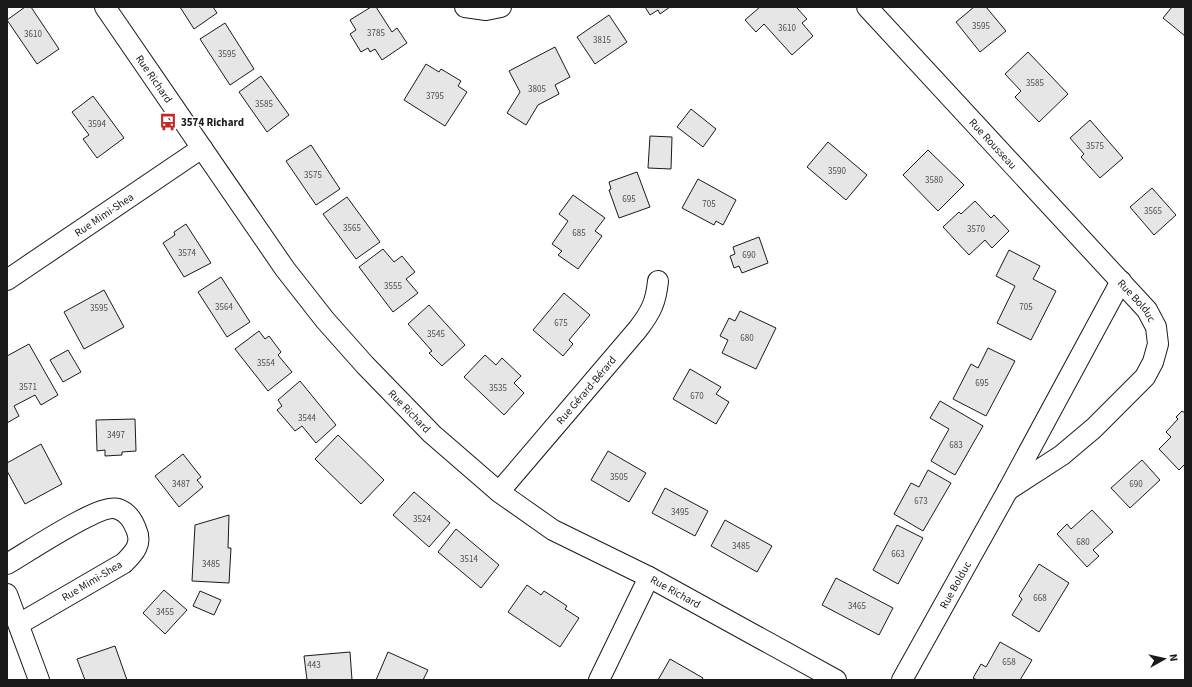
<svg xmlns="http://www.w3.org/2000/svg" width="1192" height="687" viewBox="0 0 1192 687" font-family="'Source Sans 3',sans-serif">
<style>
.building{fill:#e6e6e6;stroke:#1a1a1a}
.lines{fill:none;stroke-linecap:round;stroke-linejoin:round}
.minor-casing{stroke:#1a1a1a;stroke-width:22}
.minor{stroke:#fff;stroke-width:20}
.labels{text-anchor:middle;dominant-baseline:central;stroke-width:3;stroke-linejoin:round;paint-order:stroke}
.number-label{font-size:9px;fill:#4d4d4d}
.street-label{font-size:11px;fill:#1a1a1a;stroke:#fff}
.poi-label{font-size:11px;font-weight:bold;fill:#1a1a1a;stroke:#fff;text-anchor:start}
</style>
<rect width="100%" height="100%" fill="#fff"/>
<path class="building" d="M25 7H31L59 49 37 64 7 20Z
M180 7H213L217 13 194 29Z
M371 7H376L392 32 397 28 407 43 382 60 375 49 370 52 368 48 361 52 350 34 356 30 350 20Z
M645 7H670L660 14 658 10 650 15Z
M760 7H796L807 19 802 23 813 36 792 55 764 24 756 32 745 20Z
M974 7H986L1006 31 980 52 956 22Z
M1172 7H1185V36L1163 18Z
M609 15 627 42 595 64 577 37Z
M225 23 254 69 230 85 200 39Z
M555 47 570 77 555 85 559 94 538 105 526 125 507 113 520 92 509 71Z
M1028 52 1068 94 1039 122 1015 97 1021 91 1005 74Z
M426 64 439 72 441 69 461 81 458 86 467 92 445 126 404 100Z
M261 76 289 115 267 132 239 92Z
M93 96 124 138 97 158 83 139 89 135 72 112Z
M691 109 716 129 703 147 677 127Z
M1090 120 1123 158 1100 178 1081 157 1084 154 1070 138Z
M650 136 672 137 671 169 648 168Z
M828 142 867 175 846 200 807 167Z
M311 145 340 189 316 205 286 161Z
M928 150 964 185 938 211 903 175Z
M637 172 650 207 619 218 609 190 611 189 609 182Z
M698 179 736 200 723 225 716 221 714 225 682 208Z
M1152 188 1176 215 1154 235 1130 207Z
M573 195 605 218 595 231 602 236 578 269 558 255 562 251 552 244 568 221 559 214Z
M347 197 380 242 356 259 323 214Z
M975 201 991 218 994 215 1009 231 992 248 985 240 969 255 943 227 959 212 961 214Z
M186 224 211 263 184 277 163 243 175 235 174 232Z
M759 237 768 263 742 273 739 266 734 268 730 256 735 254 733 247Z
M383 249 394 262 402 256 415 272 406 279 418 293 393 312 359 267Z
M1009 250 1040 266 1033 279 1056 291 1031 340 997 323 1015 286 996 276Z
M221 277 250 322 227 337 198 292Z
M104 290 124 327 84 349 64 312Z
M564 293 590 315 569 340 573 344 563 356 533 330Z
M429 305 465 345 442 366 429 353 432 351 408 324Z
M740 311 776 328 756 369 722 353 728 340 720 336 729 318 735 321Z
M259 331 265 339 269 336 281 352 278 355 292 372 268 391 235 349Z
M29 344 58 395 41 405 35 395 14 406 19 416 7 423V356Z
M988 348 1015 361 986 416 953 399 971 364 978 368Z
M68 350 81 372 63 382 50 360Z
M485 355 496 365 502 358 521 376 514 383 524 393 504 415 464 377Z
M690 369 721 387 716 394 729 402 716 424 673 399Z
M300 381 336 425 316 443 302 426 295 431 277 410 282 406 278 400Z
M940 401 983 426 955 475 931 461 949 429 930 418Z
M1182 411 1185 413V464L1179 470 1159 449 1171 437 1166 432 1178 419 1176 417Z
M135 419 136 451 122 452V455L105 456V450L97 451 96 420Z
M338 435 384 480 361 504 315 459Z
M41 444 62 484 25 504 7 471V463Z
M608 451 646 473 629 502 591 480Z
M183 454 201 477 197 480 203 487 179 507 155 476Z
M1142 460 1160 480 1130 508 1111 488Z
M928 470 951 483 923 531 894 514 911 483 919 487Z
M665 488 708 511 695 536 652 513Z
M414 492 450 523 429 547 393 515Z
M1092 510 1113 532 1093 550 1099 556 1087 567 1057 534 1067 524 1071 529Z
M229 515 228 548H231L229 583 192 581 195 525Z
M725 520 772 546 757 572 711 546Z
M897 525 923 538 898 584 873 570Z
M456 529 499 565 481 588 438 552Z
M1039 564 1069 583 1039 632 1012 615 1022 599 1019 596Z
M836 578 893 608 879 635 822 605Z
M527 585 541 595 544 591 567 606 565 609 579 618 560 647 508 612Z
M164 590 187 610 165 634 143 613Z
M200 591 221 600 214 615 193 606Z
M1000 642 1032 660 1020 680H977L973 678 981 664 986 667Z
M115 646 127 680H85L77 659Z
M350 652 352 680H307L304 656Z
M388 652 428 670 423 680H376Z
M670 659 703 678 702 680H658Z"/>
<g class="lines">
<g class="minor-casing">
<g id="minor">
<path id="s1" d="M105 7 285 269 325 320 365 365 432 434 499 492 553 530 649 577 836 680"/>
<path d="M465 7 486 10 501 7"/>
<path id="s2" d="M867 7 1147 310 1156 327 1158 344 1153 362 1145 377 1094 428 1062 455 1008 490"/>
<path id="s3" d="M7 280 202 148"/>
<path id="s4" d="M499 492 638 329C651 312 656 302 658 281"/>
<path d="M7 564C25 554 101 502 118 509 127 512 133 521 136 529 143 544 134 553 124 563L19 624"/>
<path d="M7 594 39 680"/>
<path d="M599 680 649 577"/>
<path id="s5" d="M902 680 1008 490 1121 281"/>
</g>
</g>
<use href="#minor" class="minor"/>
</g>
<defs>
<g id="bus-bare" transform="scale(1.38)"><path d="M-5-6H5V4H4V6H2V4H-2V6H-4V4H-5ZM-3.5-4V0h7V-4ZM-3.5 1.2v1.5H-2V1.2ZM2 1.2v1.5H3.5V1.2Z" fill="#c62828" stroke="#fff" stroke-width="2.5" paint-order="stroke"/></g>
</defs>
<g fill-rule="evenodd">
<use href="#bus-bare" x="168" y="122"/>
</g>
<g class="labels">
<g class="number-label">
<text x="981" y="26">3595</text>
<text x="787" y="28">3610</text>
<text x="376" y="33">3785</text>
<text x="33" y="34">3610</text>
<text x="602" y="40">3815</text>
<text x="227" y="54">3595</text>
<text x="1035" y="83">3585</text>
<text x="537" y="89">3805</text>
<text x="435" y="96">3795</text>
<text x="264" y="104">3585</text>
<text x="97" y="124">3594</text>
<text x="1095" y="146">3575</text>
<text x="837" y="171">3590</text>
<text x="313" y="175">3575</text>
<text x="934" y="180">3580</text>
<text x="629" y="199">695</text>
<text x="709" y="204">705</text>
<text x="1153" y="211">3565</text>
<text x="352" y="228">3565</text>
<text x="976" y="229">3570</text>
<text x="579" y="233">685</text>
<text x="187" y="253">3574</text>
<text x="749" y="255">690</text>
<text x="393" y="286">3555</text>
<text x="224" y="307">3564</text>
<text x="1026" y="307">705</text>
<text x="99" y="308">3595</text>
<text x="561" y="323">675</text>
<text x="436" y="334">3545</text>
<text x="747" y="338">680</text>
<text x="266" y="363">3554</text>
<text x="982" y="383">695</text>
<text x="28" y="387">3571</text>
<text x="498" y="388">3535</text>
<text x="697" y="396">670</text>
<text x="307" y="418">3544</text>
<text x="116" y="435">3497</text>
<text x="956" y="445">683</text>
<text x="619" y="477">3505</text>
<text x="181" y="484">3487</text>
<text x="1136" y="484">690</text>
<text x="921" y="501">673</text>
<text x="680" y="512">3495</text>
<text x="422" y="519">3524</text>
<text x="1083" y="542">680</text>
<text x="741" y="546">3485</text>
<text x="898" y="554">663</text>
<text x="469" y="559">3514</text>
<text x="211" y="564">3485</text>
<text x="1040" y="598">668</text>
<text x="857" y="606">3465</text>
<text x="165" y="612">3455</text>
<text x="1009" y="662">658</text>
<text x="314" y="665">443</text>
</g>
<g class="street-label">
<text stroke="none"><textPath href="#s1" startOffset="87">Rue Richard</textPath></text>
<text stroke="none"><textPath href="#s2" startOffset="186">Rue Rousseau</textPath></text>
<text stroke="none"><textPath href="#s3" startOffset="117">Rue Mimi-Shea</textPath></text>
<text stroke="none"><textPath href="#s2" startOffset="399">Rue Bolduc</textPath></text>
<text stroke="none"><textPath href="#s4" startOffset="134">Rue Gérard-Bérard</textPath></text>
<text stroke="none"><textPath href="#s1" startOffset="507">Rue Richard</textPath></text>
<text transform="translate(92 581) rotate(-31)">Rue Mimi-Shea</text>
<text stroke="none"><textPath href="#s5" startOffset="109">Rue Bolduc</textPath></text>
<text stroke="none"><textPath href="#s1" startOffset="831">Rue Richard</textPath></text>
</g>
<g class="poi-label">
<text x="181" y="122">3574 Richard</text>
</g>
</g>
<rect width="1192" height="687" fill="none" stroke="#1a1a1a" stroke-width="16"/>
<g transform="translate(1164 659) rotate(82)" stroke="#ffffff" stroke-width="3" paint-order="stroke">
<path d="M0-3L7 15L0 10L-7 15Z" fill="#1a1a1a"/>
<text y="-6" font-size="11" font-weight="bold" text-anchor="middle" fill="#1a1a1a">N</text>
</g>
</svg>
